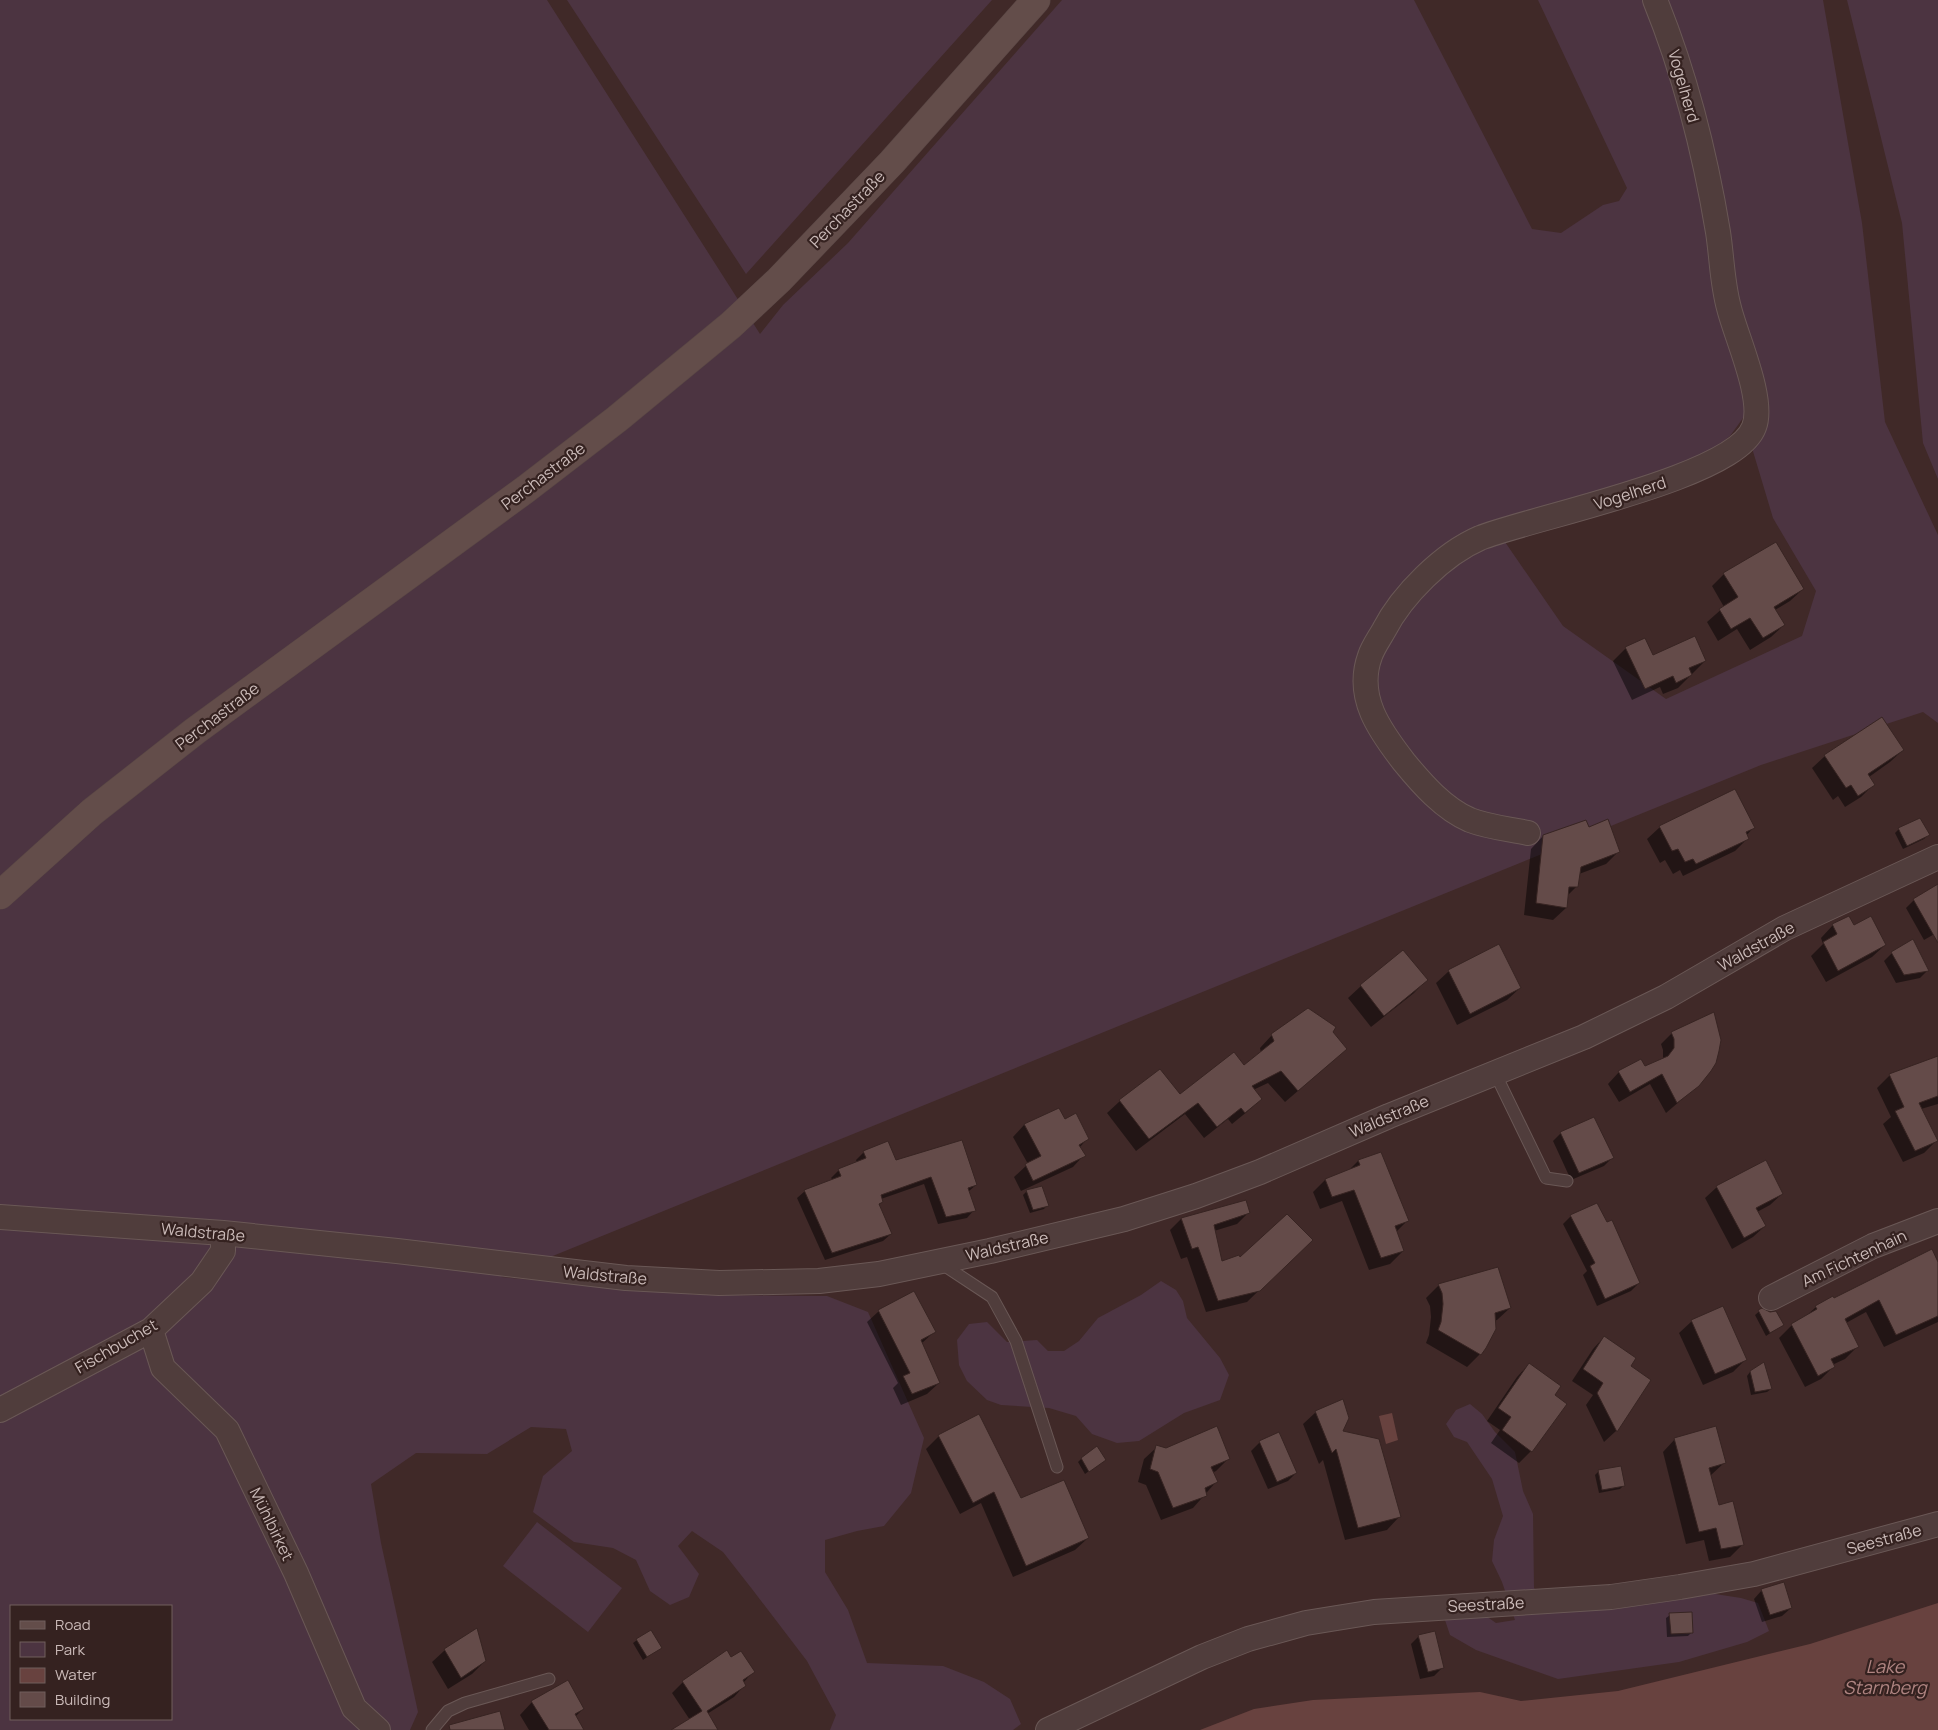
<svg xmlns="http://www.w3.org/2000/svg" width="1938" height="1730" viewBox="0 0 1938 1730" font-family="Manrope,sans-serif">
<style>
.green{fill:#4c3441;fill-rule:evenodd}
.water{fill:#68423f}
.shadow{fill:#0007}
.building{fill:#644b49;stroke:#372422}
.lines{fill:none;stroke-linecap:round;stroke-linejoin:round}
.service-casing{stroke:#6a5856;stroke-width:13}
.minor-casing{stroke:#6a5856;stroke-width:26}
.secondary-casing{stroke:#594745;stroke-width:29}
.service{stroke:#503d3c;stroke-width:11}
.minor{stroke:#503d3c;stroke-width:24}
.secondary{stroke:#634d4a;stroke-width:28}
.labels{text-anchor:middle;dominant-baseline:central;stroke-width:4.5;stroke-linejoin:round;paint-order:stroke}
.street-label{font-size:16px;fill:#cabab8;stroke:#352220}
.water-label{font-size:18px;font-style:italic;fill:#b08582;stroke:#352220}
</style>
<rect width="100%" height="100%" fill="#402928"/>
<path class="green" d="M0 0H547L760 334 783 305 848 243 1062 0H1414L1532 229 1561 233 1603 205 1619 201 1627 188 1538 0H1823L1862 223 1885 422 1938 535V723L1923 712 1761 765 501 1277 701 1295 827 1296 868 1312 924 1438 911 1493 884 1526 857 1531 825 1540V1572L848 1610 867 1663 943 1666 984 1682 1010 1699 1021 1724 1013 1730H830L836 1715 807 1661 752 1589 723 1552 692 1531 678 1546 699 1574 689 1597 670 1605 650 1591 636 1560 613 1548 574 1542 533 1512 543 1476 572 1451 566 1429 531 1427 487 1454 416 1453 371 1484 381 1543 418 1712 410 1730H0ZM1743 418 1773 518 1816 591 1802 636 1666 699 1563 626 1494 526 1636 485 1709 453 1730 436ZM11 1606H171V1719H11Z
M567 0H992L746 274Z
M1847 0H1938V479L1923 443 1902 223Z
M1161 1281 1176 1290 1183 1301 1187 1318 1220 1358 1229 1375 1220 1400 1184 1413 1139 1441 1117 1443 1092 1434 1076 1416 1049 1408 1001 1405 987 1400 967 1381 959 1365 957 1340 969 1324 987 1322 1007 1342 1037 1340 1048 1351H1064L1079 1341 1098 1318 1141 1295Z
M1470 1404 1482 1414 1495 1432 1515 1452 1523 1491 1533 1514 1534 1588 1553 1610 1579 1611 1689 1590 1741 1598 1758 1603 1769 1631 1747 1642 1679 1662 1558 1679 1476 1650 1450 1635 1445 1620 1476 1609 1496 1623 1515 1620 1502 1582 1492 1561 1494 1540 1503 1516 1492 1479 1467 1442 1454 1437 1446 1424 1456 1410Z
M537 1522 622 1588 588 1632 503 1566Z"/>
<path class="water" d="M1392 1413 1398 1440 1386 1444 1379 1416Z
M1938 1603V1730H1200L1254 1709 1313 1700 1480 1692 1521 1701 1618 1691 1810 1644Z"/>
<path class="shadow" d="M1724 574 1803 589 1790 601 1775 610 1784 625 1771 637 1750 650 1737 629 1718 641 1707 622 1724 607 1712 586Z
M1644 640 1652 657 1705 661 1678 688 1663 694 1660 687 1632 700 1613 661 1626 648Z
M1903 750 1890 762 1869 777 1874 784 1861 797 1845 807 1838 796 1833 800 1812 768 1825 756Z
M1660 827 1753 828 1746 836 1747 839 1735 851 1683 876 1680 870 1673 874 1665 860 1660 863 1647 839Z
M1588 828 1619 851 1606 864 1579 874 1577 886 1567 896 1566 908 1553 920 1524 915 1531 849 1543 836Z
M1899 829 1928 835 1924 839 1903 849 1895 833Z
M1938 886V932L1924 940 1906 908 1914 900Z
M1833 925 1853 927 1885 945 1872 957 1826 982 1811 956 1823 944 1821 938Z
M1892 953 1928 970 1920 978 1896 983 1884 961Z
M1449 971 1520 988 1507 1000 1457 1025 1436 983Z
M1426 980 1414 993 1371 1027 1348 998 1361 986Z
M1331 1032 1333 1061 1285 1102 1268 1083 1253 1090 1261 1099 1248 1111 1232 1124 1228 1119 1204 1138 1185 1114 1136 1151 1107 1113 1120 1101 1179 1096 1244 1067 1261 1053 1260 1048 1272 1035Z
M1672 1033 1694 1089 1666 1113 1650 1084 1619 1102 1608 1084 1619 1072 1640 1061 1644 1067 1663 1059V1050L1661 1044Z
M1938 1057V1104L1921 1109 1936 1141 1924 1153 1903 1162 1883 1124 1891 1117 1877 1088 1890 1075Z
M1059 1109 1065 1121 1087 1139 1080 1147 1084 1155 1073 1167 1021 1191 1014 1177 1028 1164 1013 1137 1024 1125Z
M1561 1133 1612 1158 1604 1166 1571 1180 1553 1141Z
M864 1152 976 1185 968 1192 974 1210 967 1218 938 1224 924 1184 881 1199 882 1202 878 1206 891 1234 883 1241 825 1260 797 1198 805 1191 833 1180 831 1178 839 1170 857 1163 856 1160Z
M1358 1161 1407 1221 1396 1232 1403 1251 1390 1264 1369 1270 1342 1201 1320 1209 1313 1192 1325 1180 1348 1171Z
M1717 1187 1782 1194 1770 1205 1757 1212 1765 1226 1753 1237 1732 1249 1705 1198Z
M1027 1191 1047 1205 1044 1209 1030 1213 1023 1195Z
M1246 1201 1249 1212 1237 1224 1214 1231 1221 1262 1239 1260 1311 1240 1247 1302 1206 1312 1187 1257 1181 1259 1170 1230 1181 1219Z
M1571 1216 1639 1283 1631 1291 1597 1306 1583 1275 1587 1271 1563 1224Z
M1938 1265V1322L1884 1347 1866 1312 1846 1323 1857 1347 1845 1359 1832 1365 1833 1367 1821 1379 1805 1387 1779 1338 1792 1325 1805 1317 1816 1307Z
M1439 1285 1510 1308 1497 1320 1494 1321 1480 1354 1467 1367 1426 1343 1429 1335 1431 1317 1430 1306 1426 1298Z
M1762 1309 1782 1325 1766 1336 1755 1315Z
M879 1311 934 1332 921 1344 939 1383 927 1394 901 1405 893 1388 898 1383 867 1322Z
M1692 1321 1745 1360 1733 1372 1703 1385 1679 1333Z
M1604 1337 1630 1366 1650 1380 1616 1431 1604 1442 1586 1405 1593 1395 1572 1381 1593 1349Z
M1529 1364 1553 1395 1531 1451 1519 1463 1491 1443 1500 1430 1487 1421 1517 1377Z
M1750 1372 1771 1389 1767 1392 1751 1395 1747 1376Z
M1316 1412 1341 1432 1399 1517 1387 1530 1345 1540 1323 1460 1319 1464 1303 1424Z
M978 1416 1020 1500 1088 1538 1075 1550 1013 1577 981 1503 960 1514 926 1449 939 1436Z
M1279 1434 1296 1473 1288 1481 1268 1489 1251 1451 1260 1442Z
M1675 1439 1724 1463 1710 1476 1718 1506 1743 1544 1730 1557 1709 1561 1704 1540 1686 1544 1663 1452Z
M1157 1447 1229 1458 1216 1471 1212 1473 1216 1482 1193 1508 1161 1520 1146 1485 1138 1482 1144 1459Z
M1081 1459 1104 1460 1085 1474 1078 1462Z
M1599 1471 1624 1485 1620 1489 1599 1493 1595 1475Z
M1762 1590 1791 1608 1782 1616 1762 1622 1754 1599Z
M1670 1615 1692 1632 1688 1636 1667 1637 1666 1618Z
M1419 1636 1443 1667 1434 1676 1420 1679 1411 1644Z
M637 1640 660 1648 643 1660 633 1643Z
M445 1650 485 1661 472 1674 448 1689 432 1662Z
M731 1659 753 1672 743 1683 744 1686 734 1697 707 1714 716 1730H678L690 1720 672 1693 683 1682Z
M532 1702 583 1709 575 1717 582 1730H529L520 1715Z"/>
<path class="building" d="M1776 542 1804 589 1774 607 1785 625 1763 638 1750 618 1731 629 1719 609 1738 597 1723 573Z
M1695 636 1706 661 1689 668 1692 675 1676 683 1673 676 1645 689 1625 647 1645 638 1653 655Z
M1882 717 1904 750 1868 774 1875 785 1858 796 1851 785 1846 788 1824 755Z
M1735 789 1755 828 1746 832 1749 839 1696 864 1693 859 1685 862 1678 849 1672 851 1659 826Z
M1920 818 1930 835 1907 846 1898 828Z
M1608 819 1620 852 1581 867 1578 887H1569L1567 908 1536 903 1543 835 1586 820 1589 827Z
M1938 884V943L1913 899Z
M1849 916 1854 925 1871 916 1886 945 1838 971 1823 942 1837 934 1832 924Z
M1913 939 1929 971 1904 975 1891 952Z
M1499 944 1521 988 1470 1014 1448 970Z
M1403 950 1428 980 1384 1016 1360 985Z
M1308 1008 1336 1027 1333 1032 1347 1049 1298 1091 1281 1071 1252 1086 1262 1099 1245 1113 1241 1108 1217 1127 1198 1103 1149 1139 1119 1100 1160 1069 1180 1094 1234 1052 1244 1065 1274 1041 1271 1034Z
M1714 1012 1721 1040 1719 1051 1716 1063 1711 1071 1699 1086 1677 1103 1662 1074 1630 1092 1618 1071 1641 1059 1645 1066 1668 1056 1674 1048V1039L1671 1032Z
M1938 1056V1096L1919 1103 1938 1141 1915 1151 1895 1111 1904 1107 1889 1074Z
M1059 1108 1065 1119 1076 1113 1089 1139 1079 1145 1086 1156 1033 1181 1025 1164 1041 1156 1024 1124Z
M1594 1117 1614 1158 1579 1173 1560 1132Z
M962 1140 977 1185 968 1188 976 1211 946 1217 931 1177 881 1195 883 1202 879 1204 892 1234 832 1253 804 1190 841 1176 838 1169 866 1158 863 1151 888 1141 896 1160Z
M1381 1152 1409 1221 1395 1226 1404 1251 1381 1258 1354 1190 1332 1197 1325 1179 1360 1165 1358 1160Z
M1766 1160 1783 1194 1756 1208 1766 1226 1744 1238 1716 1186Z
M1042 1186 1049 1206 1033 1210 1026 1190Z
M1246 1200 1250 1213 1214 1225 1222 1261 1239 1255 1240 1257 1287 1214 1313 1240 1260 1291 1218 1301 1198 1247 1192 1249 1181 1218Z
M1597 1203 1607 1222 1612 1220 1640 1283 1605 1299 1590 1266 1595 1263 1570 1215Z
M1932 1249 1938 1262V1316L1896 1335 1879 1300 1845 1319 1859 1347 1831 1359 1835 1367 1818 1376 1791 1324 1817 1309 1815 1306 1833 1296 1834 1298Z
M1498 1267 1511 1308 1495 1313 1496 1329 1486 1348 1481 1355 1438 1330 1441 1322 1443 1304 1442 1293 1438 1284Z
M914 1291 936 1332 921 1340 940 1383 912 1394 903 1376 910 1373 878 1310Z
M1723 1306 1747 1360 1715 1374 1691 1320Z
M1762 1308 1770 1312 1776 1311 1784 1325 1770 1333 1758 1310Z
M1604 1336 1636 1358 1631 1366 1651 1380 1617 1432 1597 1393 1603 1383 1583 1369Z
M1764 1362 1772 1389 1755 1392 1750 1371Z
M1529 1363 1561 1386 1555 1395 1567 1404 1532 1452 1502 1430 1511 1417 1498 1408Z
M1343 1399 1349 1418 1343 1431 1379 1439 1401 1517 1358 1528 1336 1449 1332 1453 1315 1411Z
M979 1414 1021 1498 1064 1480 1089 1538 1026 1566 994 1492 973 1503 938 1435Z
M1217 1426 1230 1459 1211 1467 1218 1482 1205 1488 1207 1496 1173 1508 1158 1472 1150 1469 1156 1445 1166 1448Z
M1716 1426 1726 1463 1709 1468 1719 1505 1733 1501 1744 1545 1721 1549 1716 1528 1699 1532 1674 1438Z
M1279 1432 1297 1473 1277 1482 1259 1441Z
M1097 1446 1106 1460 1089 1472 1081 1458Z
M1621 1466 1625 1486 1602 1490 1598 1470Z
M1784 1582 1792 1608 1770 1615 1761 1589Z
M1692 1612 1693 1633 1671 1634 1669 1613Z
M477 1628 486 1661 461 1678 444 1649Z
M651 1630 662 1648 647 1657 636 1639Z
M1435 1631 1444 1668 1428 1672 1418 1635Z
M727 1650 731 1657 741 1651 755 1672 743 1680 746 1686 707 1711 718 1730H671L702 1711 682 1681Z
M568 1680 584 1709 575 1714 584 1730H549L531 1701Z
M500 1711 505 1730H450L449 1725Z"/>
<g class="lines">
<g class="service-casing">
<path id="service" d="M1495 1073 1546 1178 1567 1181
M942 1264 992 1297 1016 1341 1057 1467
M432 1730 448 1711 465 1703 549 1679"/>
</g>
<g class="minor-casing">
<path id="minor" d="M1528 833C1509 829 1488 827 1470 820 1444 809 1422 784 1404 762 1380 731 1355 697 1370 656 1373 647 1379 639 1384 630 1402 595 1443 554 1480 538 1533 517 1735 478 1754 427 1765 399 1736 337 1729 308 1722 283 1722 258 1718 232 1705 153 1685 74 1655 0
M0 1217 223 1233 397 1251 626 1278 719 1283 819 1281 879 1274 990 1251 1124 1219 1196 1196 1260 1172 1389 1116 1584 1037 1666 997 1785 928 1938 857
M1771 1298 1873 1246 1938 1221
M151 1330 163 1368 227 1430 296 1573 354 1708 378 1730
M0 1410 151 1330 202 1282 223 1251V1233
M1048 1730 1202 1657 1248 1639 1306 1623 1374 1612 1611 1597 1680 1587 1754 1574 1938 1524"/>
</g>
<g class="secondary-casing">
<path id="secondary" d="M0 895 92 812 195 731 526 489 617 419 731 325 779 280 892 162 1036 0"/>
</g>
<use href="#service" class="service"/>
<use href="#minor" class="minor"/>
<use href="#secondary" class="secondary"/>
</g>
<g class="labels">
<g class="street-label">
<text transform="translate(1684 86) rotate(74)">Vogelherd</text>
<text transform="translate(847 209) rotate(-46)">Perchastraße</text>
<text transform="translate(543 476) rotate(-37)">Perchastraße</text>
<text transform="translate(1630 493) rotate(-18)">Vogelherd</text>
<text transform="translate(217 716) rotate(-37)">Perchastraße</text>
<text transform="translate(1756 946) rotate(-29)">Waldstraße</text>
<text transform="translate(1389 1116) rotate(-23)">Waldstraße</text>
<text transform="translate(203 1232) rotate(5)">Waldstraße</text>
<text transform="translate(1007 1246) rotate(-13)">Waldstraße</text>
<text transform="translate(1854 1258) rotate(-25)">Am Fichtenhain</text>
<text transform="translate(605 1275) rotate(5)">Waldstraße</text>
<text transform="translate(116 1346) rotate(-30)">Fischbuchet</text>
<text transform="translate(272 1524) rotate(64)">Mühlbirket</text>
<text transform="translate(1884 1539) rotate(-15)">Seestraße</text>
<text transform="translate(1486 1604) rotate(-3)">Seestraße</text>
</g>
<g class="water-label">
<text x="1885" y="1666">Lake<tspan x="1885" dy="21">Starnberg</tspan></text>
</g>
</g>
<rect x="10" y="1605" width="162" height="115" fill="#352220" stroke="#715f5d"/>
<rect x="20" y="1621" width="25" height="8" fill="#634d4a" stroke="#715f5d"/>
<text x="55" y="1630" font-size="15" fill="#cabab8">Road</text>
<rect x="20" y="1642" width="25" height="15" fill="#4c3441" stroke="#715f5d"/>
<text x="55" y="1655" font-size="15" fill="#cabab8">Park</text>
<rect x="20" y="1668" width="25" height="15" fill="#68423f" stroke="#715f5d"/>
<text x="55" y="1680" font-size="15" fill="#cabab8">Water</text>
<rect x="20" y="1692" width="25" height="15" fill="#644b49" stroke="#715f5d"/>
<text x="55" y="1705" font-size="15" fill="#cabab8">Building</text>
</svg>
